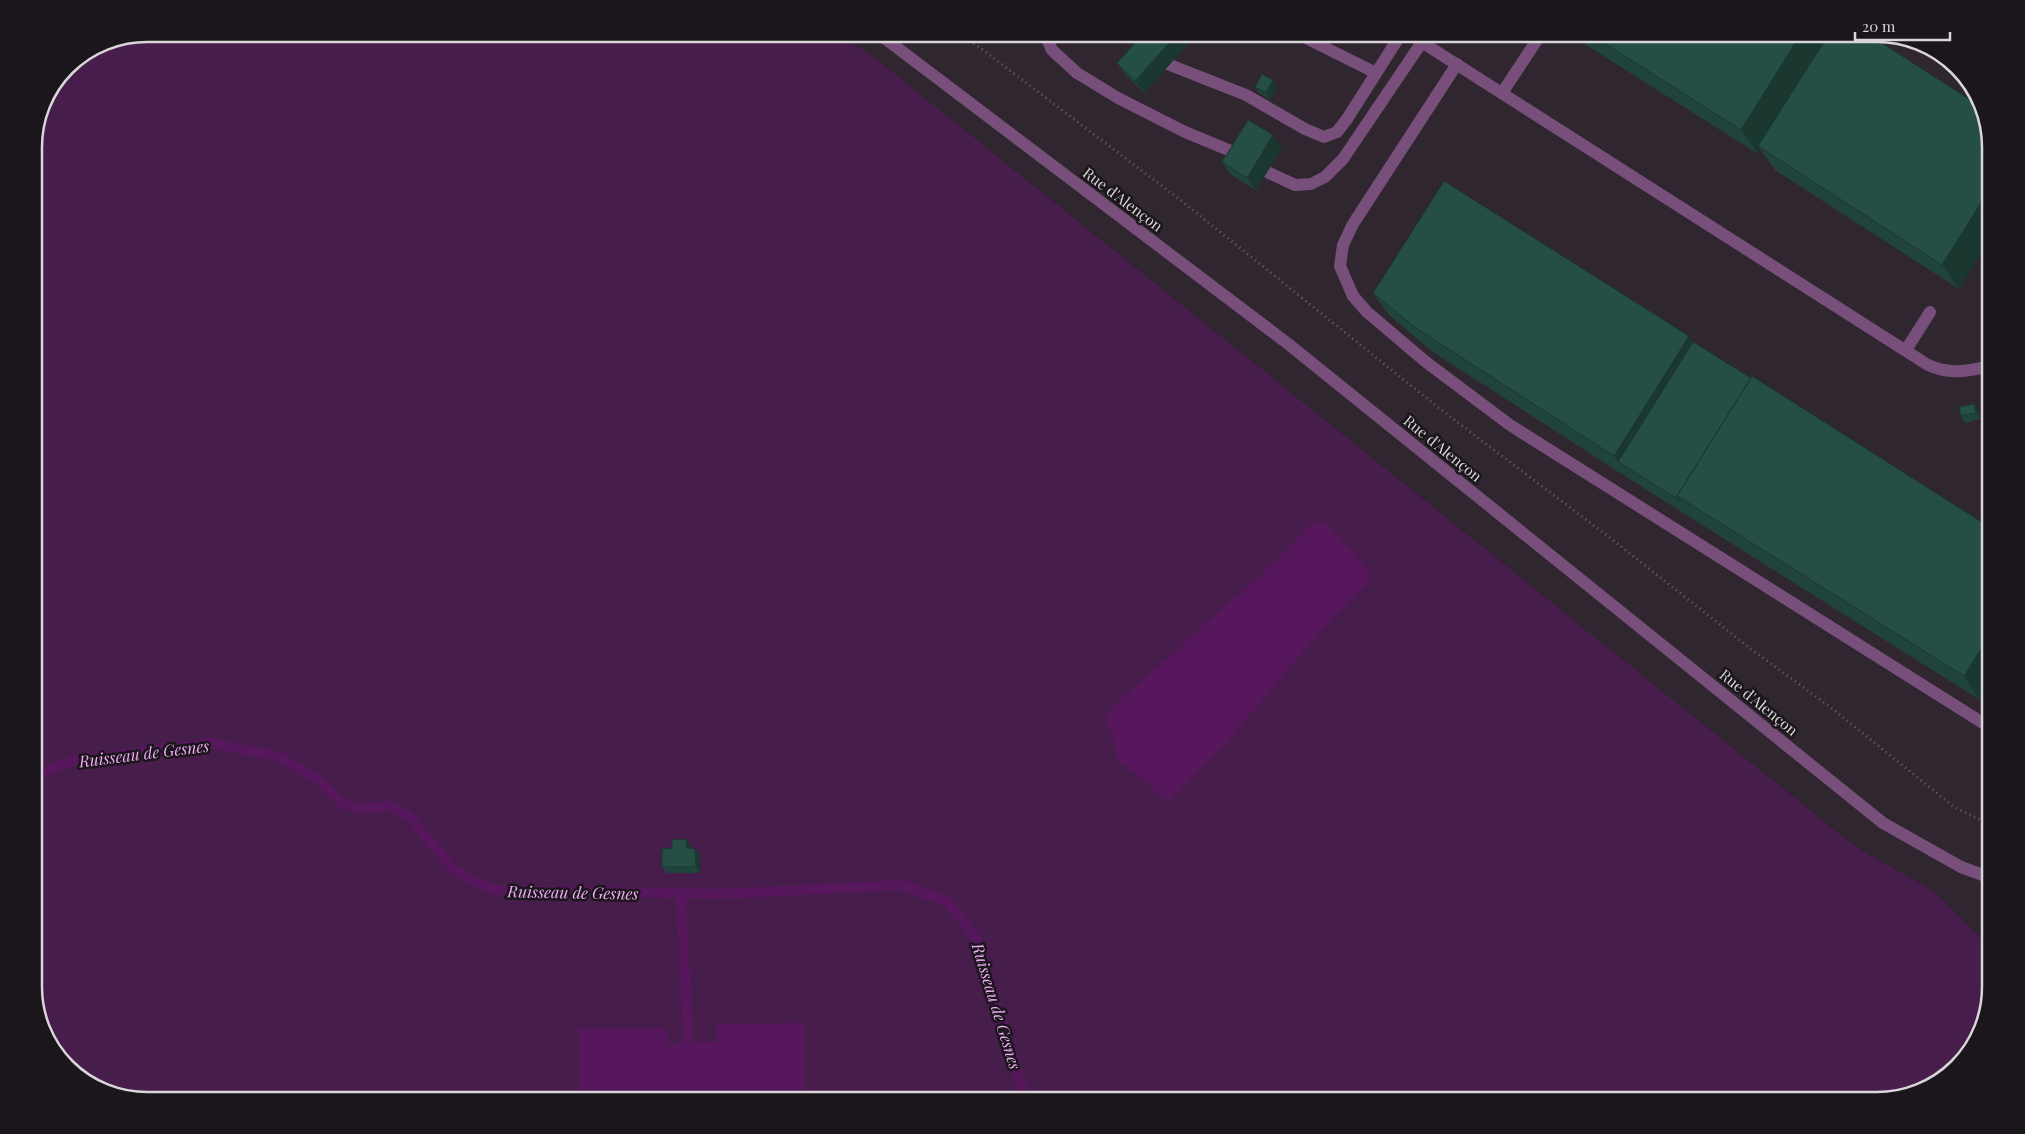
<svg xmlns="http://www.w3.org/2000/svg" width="2025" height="1134" viewBox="0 0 2025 1134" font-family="'Playfair Display',serif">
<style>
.built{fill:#302630}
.green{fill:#471d4b}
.water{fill:#56175c}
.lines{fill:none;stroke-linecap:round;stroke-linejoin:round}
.stream{stroke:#56175c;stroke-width:10}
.path{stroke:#656165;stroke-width:3;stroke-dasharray:1 4;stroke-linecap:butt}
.lane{stroke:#784f7b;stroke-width:12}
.street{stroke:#784f7b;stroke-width:12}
.wall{fill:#20443b}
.shaded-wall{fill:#1a3730}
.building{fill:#254f45;stroke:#1a3730}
.labels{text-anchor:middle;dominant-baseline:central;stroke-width:5;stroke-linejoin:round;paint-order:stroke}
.street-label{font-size:15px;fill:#d9d6da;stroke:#1b161c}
.water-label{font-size:16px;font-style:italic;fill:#f3adf8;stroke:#1b161c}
.rim{fill:none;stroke:#d9d6da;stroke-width:2.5}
</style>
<rect width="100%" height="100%" fill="#252025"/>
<path class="built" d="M840 34H1878L1934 49 1976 90 1991 140V948L1934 891 1856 847 874 57Z"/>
<path class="green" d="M147 34H840L874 57 1856 847 1934 891 1991 948V987L1976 1043 1963 1057 1924 1088 1878 1100H147L91 1085 53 1050 34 994V140L43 104 67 67 104 42Z"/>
<path class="water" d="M1323 521 1370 571 1369 582 1316 636 1230 739 1168 802 1116 758V746L1105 719 1115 705 1283 554 1309 525Z
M805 1023V1100H579V1028L666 1029 668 1044 717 1042V1024Z"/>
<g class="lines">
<path class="stream" d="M34 775 69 762 210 743 280 757 317 779 342 803 362 809 389 806 408 815 453 869 475 882 498 890 724 894 903 885 948 902 976 938 1026 1100
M681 893 689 1057"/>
<path class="path" d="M962 34 1183 202 1440 409 1609 537 1747 646 1834 710 1954 807 1991 825"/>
<path class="lane" d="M1045 34 1052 50 1077 73 1118 98 1185 132 1243 156
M1131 34 1150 48
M1298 34 1376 73
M1457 64 1353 224 1343 245 1340 266 1353 296 1367 312 1426 362 1510 425 1986 725 1991 718
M1170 65 1246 95 1305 129 1324 137 1337 132 1347 119 1401 34
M1502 93 1541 34
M1267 172 1295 185 1311 184 1325 177 1343 159 1422 42
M1906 350 1930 312"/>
<path class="street" d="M879 34 1287 343 1883 823 1961 867 1991 878
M1409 34 1928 365C1950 375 1968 371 1991 366"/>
</g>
<path class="wall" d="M1143 34H1197L1144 93 1126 75 1117 63Z
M1569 34H1868L1959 289 1775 170 1760 149 1758 154Z
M1255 87H1277L1270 100 1259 93Z
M1282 148 1256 190 1231 175 1222 162Z
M1373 293 1693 342 1991 528 1980 700 1631 480 1433 352 1390 316Z
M1978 410 1980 419 1965 423 1961 416Z
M686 839 691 846V848L700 855V873H667L662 867 672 848Z"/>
<path class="shaded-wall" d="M1177 34H1197L1144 93 1135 81Z
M1801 34H1832L1758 146 1760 149 1758 154 1741 130Z
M1273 80 1277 87 1270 100 1266 93Z
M1273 135 1282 148 1256 190 1247 178Z
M1991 187V238L1959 289 1942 265Z
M1689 336 1706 360 1618 462 1614 456Z
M1974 404 1978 410 1980 419 1976 413Z
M1991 633V683L1980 700 1964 676Z
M686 839 691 846V855L687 848Z
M695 849 700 855V873L696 867Z"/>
<path class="building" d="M1143 34H1177L1135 81 1117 63Z
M1590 34H1801L1741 130Z
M1829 34H1868L1981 107 1991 140V187L1942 265 1758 146Z
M1262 74 1273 80 1266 93 1255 87Z
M1248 120 1273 135 1247 178 1222 162Z
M1444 181 1689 336 1614 456 1416 328 1373 293Z
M1693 342 1751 378 1677 496 1681 501 1618 462Z
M1752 376 1991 528V633L1964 676 1677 496Z
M1974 404 1976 413 1961 416 1959 407Z
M686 839 687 848 695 849 696 867H662V849L672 848V840Z"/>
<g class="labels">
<g class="street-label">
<text transform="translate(1123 199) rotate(37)">Rue d'Alençon</text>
<text transform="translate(1443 448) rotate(39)">Rue d'Alençon</text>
<text transform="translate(1759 702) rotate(39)">Rue d'Alençon</text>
</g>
<g class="water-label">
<text transform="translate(144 753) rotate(-7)">Ruisseau de Gesnes</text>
<text transform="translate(573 892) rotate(1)">Ruisseau de Gesnes</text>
<text transform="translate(997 1006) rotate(73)">Ruisseau de Gesnes</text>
</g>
</g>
<path d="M0 0H2025V1134H0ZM147 42H1877A105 105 0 0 1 1982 147V987A105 105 0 0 1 1877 1092H147A105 105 0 0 1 42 987V147A105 105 0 0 1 147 42Z" fill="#1b161c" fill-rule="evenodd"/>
<path class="rim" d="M147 42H1877A105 105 0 0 1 1982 147V987A105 105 0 0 1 1877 1092H147A105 105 0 0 1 42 987V147A105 105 0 0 1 147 42Z"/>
<path d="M1855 32v8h95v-8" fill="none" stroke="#d9d6da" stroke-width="2.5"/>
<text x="1862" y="32" font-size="15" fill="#d9d6da" stroke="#1b161c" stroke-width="4" paint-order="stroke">20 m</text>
</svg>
